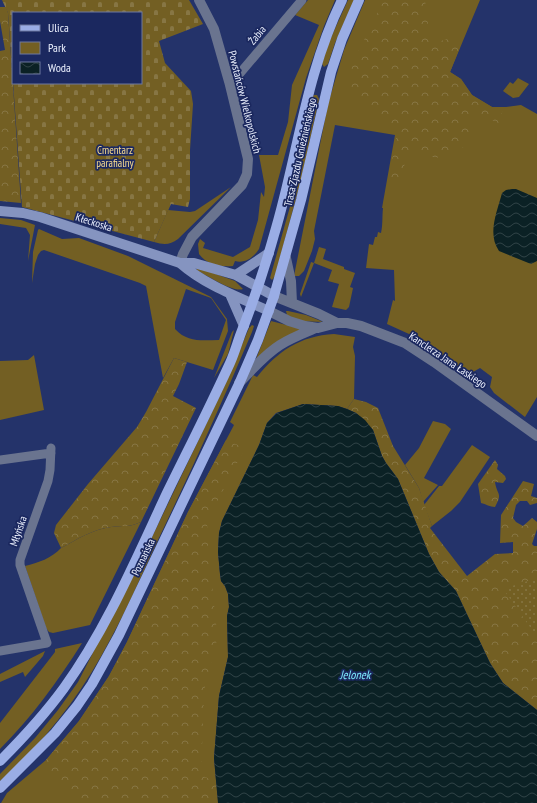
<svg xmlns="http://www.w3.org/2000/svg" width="537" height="803" viewBox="0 0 537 803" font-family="'PT Sans Narrow',sans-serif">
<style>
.green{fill:#735f23;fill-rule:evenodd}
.forest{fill:url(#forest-crowns)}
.cemetery{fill:url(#cemetery-stones);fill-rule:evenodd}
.park{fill:url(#park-dots)}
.water{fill:url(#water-waves)}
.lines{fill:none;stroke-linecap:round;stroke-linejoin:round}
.minor{stroke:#6a748f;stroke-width:9}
.tertiary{stroke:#6a748f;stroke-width:10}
.secondary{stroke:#8594c0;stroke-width:10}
.primary{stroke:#9aade5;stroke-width:10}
.labels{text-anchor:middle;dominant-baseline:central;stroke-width:3.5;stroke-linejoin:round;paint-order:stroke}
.street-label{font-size:11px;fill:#ebf0fe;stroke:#1b285f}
.park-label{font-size:11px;fill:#fddf90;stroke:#1b285f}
.water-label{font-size:12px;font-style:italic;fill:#7deafc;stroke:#1b285f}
</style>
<defs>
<pattern id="forest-crowns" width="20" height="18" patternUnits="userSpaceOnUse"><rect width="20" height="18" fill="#735f23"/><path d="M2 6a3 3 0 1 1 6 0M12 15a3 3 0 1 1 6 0" fill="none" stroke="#877644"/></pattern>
<pattern id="cemetery-stones" width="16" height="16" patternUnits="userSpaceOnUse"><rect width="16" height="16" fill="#735f23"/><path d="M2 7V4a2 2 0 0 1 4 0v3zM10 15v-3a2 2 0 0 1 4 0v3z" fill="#877644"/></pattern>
<pattern id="park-dots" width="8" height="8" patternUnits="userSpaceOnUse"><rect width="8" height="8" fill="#735f23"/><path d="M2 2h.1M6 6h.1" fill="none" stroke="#877644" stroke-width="1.8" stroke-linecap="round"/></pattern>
<pattern id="water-waves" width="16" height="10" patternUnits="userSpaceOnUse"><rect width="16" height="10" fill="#0b2125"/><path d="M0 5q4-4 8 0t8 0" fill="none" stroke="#2f4246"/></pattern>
</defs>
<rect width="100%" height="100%" fill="#24336a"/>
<path class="green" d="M308 0H335L324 26 306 78 259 249C254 257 245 264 235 261L233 266C221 267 207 265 199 254L198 244 200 239 205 243 203 248 233 257 250 247 258 220 261 192 264 197 265 187 259 155H278L288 122 292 85 319 25 295 15Z
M348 0H354L335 43 328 64 324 67 322 64 329 42Z
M365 0H480L450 72 461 79 472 95 492 107H506L521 105 537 114V397L525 417 494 393 490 387 492 377 480 368 473 372 464 371 420 339 387 324 393 300 395 301 394 270 366 268 369 244 373 245 375 237H377L378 232 381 233C383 224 382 217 383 208H382L395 135 335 125 314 231 315 239 312 251 304 271 299 276H294L328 104 344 50Z
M518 78 529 84 519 97 513 98 503 91 510 82 513 84Z
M314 95H317L319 99 301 180 275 276 272 280 270 278 291 203 312 98Z
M231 187 178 239C170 245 164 245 154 242L168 210 190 212 195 211Z
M0 218 21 220 35 225 28 261 30 235 26 228 0 224Z
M39 229 62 239 79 238 128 256 211 297 227 319 228 331 213 370 174 358 163 378 146 286 140 283 44 250 41 251 38 255 35 264 32 283 33 252 38 230ZM186 289 211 298 226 320 219 340C202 340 188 343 175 329V322Z
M319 247 326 249 323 259 344 267V269L355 273 350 287 353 288 349 307 346 310 332 307 339 284 328 281 332 270 314 263 301 297 300 294 311 262 314 263Z
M199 268 235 281 243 289C234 293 208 276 198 271L196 269Z
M286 311H288L306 315 321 321 322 322 300 321 287 315Z
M271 321 302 329 254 364Z
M252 325 254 326 252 332C222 403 190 473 157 542 142 574 128 607 111 638 83 692 46 741 0 781V774L35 738 58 710 78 682 154 533 225 385 249 328Z
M234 330 228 354 214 378 232 332Z
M334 334 355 337 353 347 355 356 354 399 347 409 338 406 303 404 276 413 267 423 259 445 222 521 219 533 218 552 220 574 221 581 225 586 228 594 229 607 227 616 228 657 219 696 214 758 218 803H1L7 793 46 760 79 721 109 676 127 642 188 512 234 425 230 422 253 375 257 377C278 351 300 336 334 334Z
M34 355 44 410 0 420V361L28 360Z
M433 421 445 424 451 429 424 478 438 485 423 502 419 488 405 465 419 448Z
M472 445 490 457 460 502 451 511 432 526 424 505 439 486H442Z
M141 522 90 625 53 633 49 632 46 628 25 566C38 563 52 558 61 548 76 540 93 529 111 527 124 525 128 528 141 522Z
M82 643C58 681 32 717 0 749V723L55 652V649Z
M45 651 43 656 25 677 23 672 0 682V674Z"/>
<path class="forest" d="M384 0H425L430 40 436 43C446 39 455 35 460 47L450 72 461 79 472 95 492 107H503L500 124 482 115 471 114C467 126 474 146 456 151L454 147 452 148 449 154 436 158 409 150 407 152 403 172 399 179 392 181 388 180 397 134 348 83 353 62Z
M0 7H6L8 13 21 203 0 201V51L5 50 0 21Z
M174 358 187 362 179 384 173 396 196 408 141 522C128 528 124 525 111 527 93 529 76 540 61 548L54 533 56 525 88 484 137 427 146 412Z
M354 399 366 402 378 408 393 446 419 488 432 526 430 528 467 576 495 554 513 553V542L500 543 501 515 523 481 534 484 531 496 537 498V503L530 505 527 501H520L516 505 513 518 516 522 523 526 532 518 537 522V529L532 544 534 546H537V710L503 683 490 663 456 591 439 572 429 554 398 479 386 463 382 456 373 430 364 420 356 413 347 409Z
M226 440 245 448 207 521 208 545 217 633 216 646 206 680 204 695 201 775 216 782 218 803H78L73 801 68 791H61L46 760 79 721 109 676 127 642 188 512Z
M495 460 498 465 497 469 505 476 506 479 503 483 495 482C497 496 503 492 495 507 490 507 486 504 481 503L478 484Z"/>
<path class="cemetery" d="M2 0H189L203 24 159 41 165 63 191 91 193 104 190 150V199L188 207 171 204 154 242 22 207 8 13ZM13 13H141V83H13Z"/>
<path class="park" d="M537 578V637L506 593 509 587Z"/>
<path class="water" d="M512 189H516L537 198V261L531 264 499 251C487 234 497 212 502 193L506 190Z
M303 404 338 406 347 409 356 413 365 420 373 430 382 456 386 463 398 479 429 554 439 572 456 591 490 663 503 683 537 710V803H218L214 758 219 696 228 657 227 616 229 607 228 594 225 586 221 581 220 574 218 552 219 533 222 521 259 445 267 423 277 413Z"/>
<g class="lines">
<path class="minor" d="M230 85 302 0
M0 460 51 453
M0 651 47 643 20 565V560L48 481 50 470 51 448"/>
<path class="tertiary" d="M286 258 291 281 292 303
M180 263 183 254 192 237 242 185 247 174 248 159 230 85 214 29 199 0
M274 296 319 314 337 323
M269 311 289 321 305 326 318 328 337 323H347L361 326 405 343 434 362 537 436
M239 383C252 370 264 355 280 345 291 338 304 333 316 328"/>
<path class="secondary" d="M0 211 23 213 40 217 180 263H194L236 275 274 296
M180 263C205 285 238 297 269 311
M236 275 269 253
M230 294 244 326"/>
<path class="primary" d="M0 761C23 738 45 714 64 688 107 628 136 559 167 493 188 450 210 407 230 363 235 352 238 340 243 328 255 297 265 267 274 235 298 156 305 75 342 0
M0 788 55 733 77 706 92 684 119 635 239 384 258 340 274 296 301 200 331 72 342 39 359 0"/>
</g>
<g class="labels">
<g class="street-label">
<text transform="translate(257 35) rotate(-50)">Żabia</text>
<text transform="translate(245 102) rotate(76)">Powstańców Wielkopolskich</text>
<text transform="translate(300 152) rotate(-77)">Trasa Zjazdu Gnieźnieńskiego</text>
<text transform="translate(94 222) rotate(18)">Kłeckoska</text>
<text transform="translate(448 360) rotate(34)">Kanclerza Jana Łaskiego</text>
<text transform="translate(18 531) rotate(-71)">Młyńska</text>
<text transform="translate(143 557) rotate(-64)">Poznańska</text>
</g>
<g class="park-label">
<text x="115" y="150">Cmentarz<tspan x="115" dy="13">parafialny</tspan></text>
</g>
<g class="water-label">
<text x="355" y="674">Jelonek</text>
</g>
</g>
<rect x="12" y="12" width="130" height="72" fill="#1b285f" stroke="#6e789f"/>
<rect x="20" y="25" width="20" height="6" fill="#9aade5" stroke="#6e789f"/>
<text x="48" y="32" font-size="12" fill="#ebf0fe">Ulica</text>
<rect x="20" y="42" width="20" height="12" fill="#735f23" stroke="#6e789f"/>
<text x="48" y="52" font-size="12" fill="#ebf0fe">Park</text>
<rect x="20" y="62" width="20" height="12" fill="url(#water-waves)" stroke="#6e789f"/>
<text x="48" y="72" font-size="12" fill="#ebf0fe">Woda</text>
</svg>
